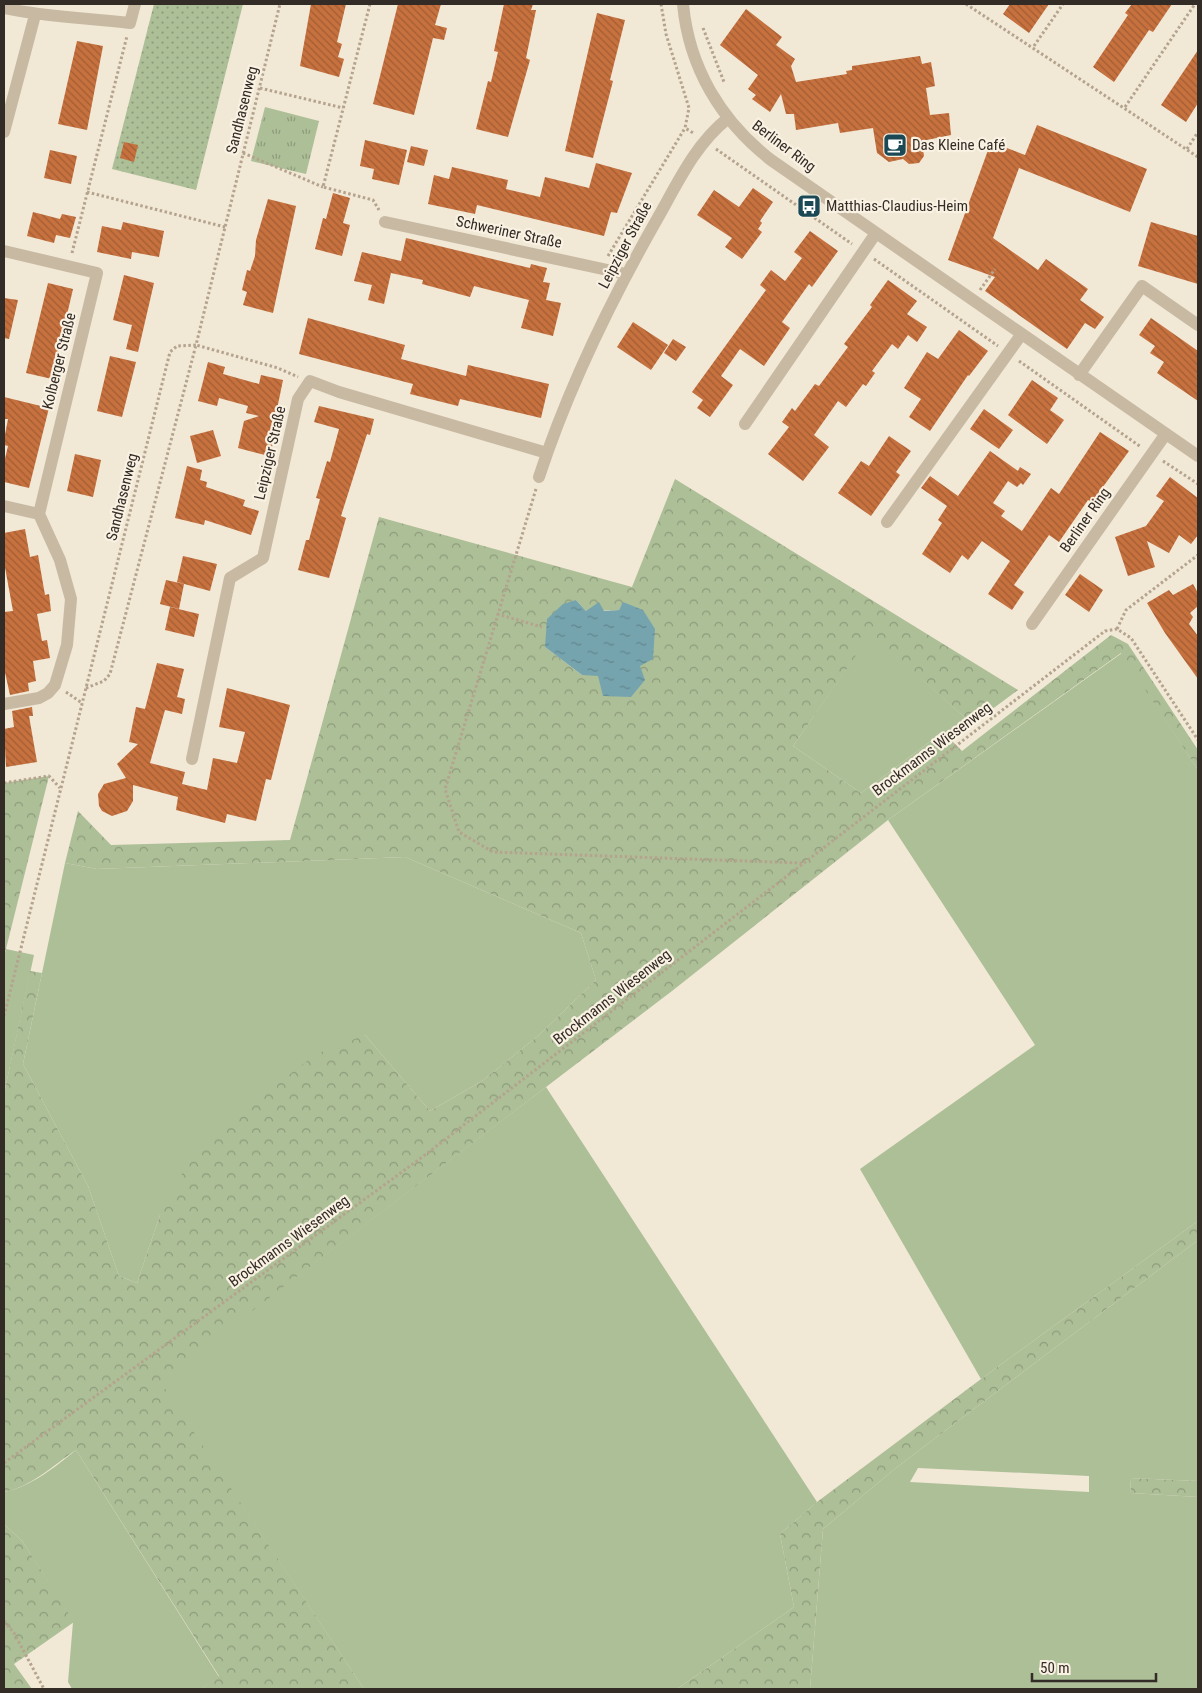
<svg xmlns="http://www.w3.org/2000/svg" width="1202" height="1693" viewBox="0 0 1202 1693" font-family="'Roboto Condensed',sans-serif">
<style>
.grass{fill:#adbf97;fill-rule:evenodd}
.forest{fill:url(#forest-crowns);fill-rule:evenodd}
.park{fill:url(#park-tufts)}
.garden{fill:url(#garden-dots)}
.water{fill:url(#water-ripples)}
.building{fill:url(#building-back-hatch)}
.lines{fill:none;stroke-linecap:round;stroke-linejoin:round}
.path{stroke:#b4a38d;stroke-width:3;stroke-dasharray:2.5 2.5;stroke-linecap:butt}
.minor{stroke:#c8b9a3;stroke-width:12}
.labels{text-anchor:middle;dominant-baseline:central;stroke-width:4.5;stroke-linejoin:round;paint-order:stroke}
.street-label{font-size:15px;fill:#332b25;stroke:#f9f1e2}
.poi-label{font-size:15px;fill:#332b25;stroke:#f9f1e2;text-anchor:start}
</style>
<defs>
<pattern id="forest-crowns" width="20" height="18" patternUnits="userSpaceOnUse" patternTransform="scale(1.25)"><rect width="20" height="18" fill="#adbf97"/><path d="M2 6a3 3 0 1 1 6 0M12 15a3 3 0 1 1 6 0" fill="none" stroke="#8d9b7b"/></pattern>
<pattern id="park-tufts" width="24" height="20" patternUnits="userSpaceOnUse" patternTransform="scale(1.25)"><rect width="24" height="20" fill="#adbf97"/><path d="M3 7l-1-3M5 7V3M7 7l1-3M15 17l-1-3M17 17v-4M19 17l1-3" fill="none" stroke="#8d9b7b"/></pattern>
<pattern id="garden-dots" width="8" height="8" patternUnits="userSpaceOnUse" patternTransform="scale(1.25)"><rect width="8" height="8" fill="#adbf97"/><path d="M2 2h.1M6 6h.1" fill="none" stroke="#8d9b7b" stroke-width="1.8" stroke-linecap="round"/></pattern>
<pattern id="water-ripples" width="26" height="14" patternUnits="userSpaceOnUse" patternTransform="scale(1.25)"><rect width="26" height="14" fill="#75a4ae"/><path d="M2 4q2-2 4 0t4 0M15 11q2-2 4 0t4 0" fill="none" stroke="#61868d"/></pattern>
<pattern id="building-back-hatch" width="6" height="6" patternUnits="userSpaceOnUse" patternTransform="scale(1.25)"><rect width="6" height="6" fill="#c7713e"/><path d="M-1 5l2 2M0 0l6 6M5-1l2 2" fill="none" stroke="#a25d34"/></pattern>
</defs>
<rect width="100%" height="100%" fill="#f1e8d6"/>
<path class="grass" d="M871 633 972 724 952 740 943 732 861 793 793 746Z
M1122 653 1198 770V1221L981 1379 860 1169 1035 1045 888 820Z
M405 857 581 933 596 980 539 1035 482 1081 430 1111 365 1035 160 1215 137 1283 119 1276 88 1186 23 1064 65 863 97 869Z
M6 949 34 955 4 1094V956Z
M546 1087 817 1502 780 1534 794 1607 677 1689H364L159 1381Z
M1198 1240V1481L1130 1478 1131 1493 1198 1497V1689H810L823 1529 897 1467ZM918 1468 1089 1476V1492L910 1482Z
M76 1450 219 1677 201 1689H72L68 1682 73 1622 23 1542 4 1524V1492C32 1486 54 1468 76 1450Z"/>
<path class="forest" d="M675 479 1018 690 972 724 871 634 793 746 861 793 943 732 962 751 1111 635 1128 644 1198 750V770L1121 653 888 820 672 991 160 1381 364 1689H201L219 1676 76 1450C52 1466 33 1486 4 1492V1094L30 971 42 973 23 1064 88 1186 119 1276 137 1283 160 1215 196 1147 316 1054 365 1035 430 1111 482 1081 539 1035 596 980 581 933 405 857 97 869 65 863 78 811 111 845 290 840 379 517 632 587ZM576 600 586 611 619 610 624 602 640 666 582 675 545 647Z
M49 776 6 949 4 956V783Z
M1198 1221V1240L897 1467 823 1529 810 1689H677L794 1607 780 1534 817 1502 981 1379Z
M1130 1478 1198 1481V1497L1131 1493Z
M4 1524 23 1542 74 1622 14 1664 32 1689H4Z"/>
<path class="park" d="M265 107 319 121 306 174 251 161Z"/>
<path class="garden" d="M154 4H243L196 190 112 169Z"/>
<path class="water" d="M576 600 586 611 599 602 604 611 619 610 623 602 643 610 655 629 653 659 640 666 645 680 631 697 603 696 598 676 582 675 545 647 547 619 563 604Z"/>
<path class="building" d="M311 4H346L337 42 342 44 338 57 344 59 339 77 300 66Z
M398 4H441L435 25 447 28 444 40 433 38 414 115 373 104Z
M504 4H533L531 10H536L526 58 530 60 508 137 476 129 488 81 491 82 498 52 494 51Z
M1010 4H1049L1029 33 1003 14Z
M1132 4H1172L1153 32 1149 30 1114 82 1093 67 1128 15 1125 13Z
M746 9 782 37 776 45 795 59 791 66 796 82 847 74 846 71 852 70V66L920 56 922 64 931 62 935 86 926 88 930 115 949 113 951 135 922 141 924 156 919 163 909 164 903 159 889 162 877 153 873 128 840 133 838 123 796 130 794 114H786L781 94 770 112 752 99 756 95 748 89 758 75 720 45Z
M597 13 625 20 610 80 613 81 593 158 565 151Z
M77 41 103 46 87 130 58 124Z
M1198 50V103L1186 122 1161 105Z
M1037 125 1147 169 1130 212 1019 168 993 238 1038 270 1046 259 1088 289 1080 300 1104 317 1095 329 1085 323 1067 349 985 291 995 277 948 260 991 142 1025 155Z
M365 140 407 150 399 185 372 179 374 169 360 166Z
M124 142 138 145 134 162 120 158Z
M411 146 428 150 424 166 407 162Z
M50 150 77 156 71 184 44 178Z
M596 163 632 173 617 213 611 212 604 236 477 205 475 214 428 204 434 175 449 179 452 167 508 180 506 189 540 197 545 177 589 188Z
M753 188 773 202 760 221 762 223 758 229 762 232 742 259 725 247 732 238 697 215 714 190 739 207Z
M333 193 350 198 343 223 350 225 342 256 315 249 323 218 326 219Z
M268 199 296 206 273 313 243 305 247 292 242 290 247 270 250 271 255 256 256 240Z
M33 212 60 219 62 214 76 217 70 238 56 235 54 243 27 236Z
M123 222 164 231 159 257 132 252 131 259 97 252 102 226 121 230Z
M1151 222 1198 236V284L1138 266Z
M810 231 838 251 812 287 809 284 782 322 790 328 764 366 740 349 721 376 733 385 710 417 697 408 703 400 692 392 766 290 760 285 771 270 785 281 802 258 794 252Z
M406 238 530 268 531 264 547 268 543 282 550 283 546 300 561 303 553 336 521 328 529 300 474 286 470 297 422 284 423 280 391 273 384 304 368 300 372 285 354 281 362 252 401 261Z
M124 275 154 283 138 352 126 349 132 325 113 320Z
M888 280 917 301 907 314 927 327 917 342 908 335 898 349 892 344 872 371 875 373 866 386 863 384 846 407 838 401 814 435 829 447 803 481 768 454 789 427 782 422 792 408 795 411 815 384 819 386 848 347 844 344 872 307 870 305Z
M48 283 73 289 52 379 26 373Z
M4 298 18 300 9 339 4 338Z
M308 318 405 345 401 359 466 376 468 365 549 384 541 418 460 399 458 406 410 394 413 384 299 354Z
M1151 318 1198 351V401L1157 373 1164 362 1150 353 1155 346 1139 335Z
M633 322 668 345 651 370 617 347Z
M959 330 988 351 969 376 968 375 930 431 909 417 921 399 904 388 927 352 938 359Z
M673 339 686 347 676 361 664 353Z
M110 356 136 362 122 417 97 411Z
M208 362 225 367 223 374 259 384 261 375 283 380 275 419 279 420 272 447 267 446 265 455 238 448 244 421 259 416 246 413 248 406 219 398 217 406 198 401Z
M1032 380 1058 398 1050 410 1064 420 1047 444 1008 415Z
M4 397 49 408 29 488 4 482V463L8 446 4 445V440L8 419H4Z
M319 406 374 419 370 435 367 434 341 516 346 518 329 578 298 570 306 540H309L320 499 316 498 327 461 330 462 339 429 314 422Z
M984 409 1013 430 999 449 970 429Z
M213 430 221 456 197 463 190 436Z
M1100 432 1129 451 1092 502 1088 500 1059 542 1049 535 1014 585 1024 592 1012 610 988 594 1010 561 982 541 968 560 962 555 950 573 922 554 942 523 938 520 947 506 921 488 930 476 958 496 990 451 1018 471 1020 467 1031 474 1023 485 1021 483 1017 487 1008 481 993 503 1005 511 1001 516 1022 531 1051 488 1059 494Z
M889 436 911 451 896 472 900 475 871 516 838 493 861 461 869 466Z
M75 454 101 460 93 497 67 491Z
M187 466 202 470 200 480 207 482 206 487 245 500 243 506 259 511 251 535 205 520 204 525 175 518Z
M1170 477 1198 498V535L1191 544 1179 535 1169 553 1147 541 1155 567 1128 576 1115 537 1146 526 1164 501 1156 496Z
M25 529 30 557 38 555 45 595 49 594 51 611 37 614 42 641 47 640 50 658 33 661 36 681 28 683 29 691 10 695 4 668V612L13 611 4 562V533Z
M183 556 217 564 210 591 177 582Z
M1080 574 1103 590 1089 612 1065 595Z
M166 580 184 584 179 609 160 604Z
M1193 584 1198 593V606L1190 613 1193 617 1189 624 1198 636V679L1165 633 1147 603 1169 590 1173 595Z
M170 607 199 614 194 637 165 630Z
M157 663 184 669 177 697 185 699 182 714 165 710 150 763 185 772 182 784 207 790 213 758 237 763 245 732 219 727 227 688 290 705 271 780 266 779 256 821 227 814 225 823 176 810 178 797 133 785V801L127 811 112 816 102 811 99 806 98 794 104 784 126 778 117 764 138 744 129 742 136 707 145 709Z
M32 707 33 716H29L37 762 6 767 4 729 14 727 12 711Z"/>
<g class="lines">
<path class="path" d="M370 4 323 187 373 200 379 210
M661 4 666 34 689 108 685 128 695 134
M966 4 1198 157
M703 28 724 82
M1034 46 1063 4
M260 88 343 108
M1125 107 1195 4
M716 149 852 244
M1187 149 1198 132
M243 153 323 187
M87 192 225 227
M72 253 127 36
M608 256 685 128
M874 259 998 346
M980 290 995 269
M1019 361 1141 447
M1163 461 1198 484
M536 489 445 789 459 832 493 852 802 863
M497 614 542 627
M1117 629 1126 610 1198 555
M86 688 104 681 110 674 196 345 278 368 298 377
M66 692 82 703
M4 783 49 776 60 788
M4 1016 170 352 177 346 196 345 280 4
M4 1463 421 1158 1105 631 1117 629 1131 638 1198 740
M4 1621 14 1633 44 1689"/>
<path class="minor" d="M683 4C689 68 721 121 771 160L1198 456
M4 8C45 17 88 18 130 23L135 4
M4 132 35 15
M385 222 626 274
M4 251 97 273 39 514 4 506
M1079 375 1142 286 1198 325
M745 424 876 233
M539 477C569 385 612 298 660 214 679 180 696 144 727 119
M887 522 1021 335
M1032 624 1165 435
M4 704 39 698 48 693 55 685 67 645 71 599 60 560 39 514
M192 759 230 578 263 558 298 399 310 381 339 392 547 453"/>
</g>
<defs>
<g id="cafe-square" transform="scale(1.25)"><rect x="-9" y="-9" width="18" height="18" rx="4" fill="#1a4955" stroke="#f9f1e2"/><path d="M-5.5-4.5H6V0H3Q3 3.5 0 3.5H-2.5Q-5.5 3.5-5.5 0ZM3-3.2v2h1.7v-2ZM-6 4.5H4V6H-6Z" fill="#fff"/></g>
<g id="bus-square" transform="scale(1.25)"><rect x="-9" y="-9" width="18" height="18" rx="4" fill="#1a4955" stroke="#f9f1e2"/><path d="M-5-6H5V4H4V6H2V4H-2V6H-4V4H-5ZM-3.5-4V0h7V-4ZM-3.5 1.2v1.5H-2V1.2ZM2 1.2v1.5H3.5V1.2Z" fill="#fff"/></g>
</defs>
<g fill-rule="evenodd">
<use href="#cafe-square" x="895" y="145"/>
<use href="#bus-square" x="809" y="206"/>
</g>
<g class="labels">
<g class="street-label">
<text transform="translate(242 110) rotate(-76)">Sandhasenweg</text>
<text transform="translate(784 146) rotate(37)">Berliner Ring</text>
<text transform="translate(509 232) rotate(12)">Schweriner Straße</text>
<text transform="translate(625 245) rotate(-62)">Leipziger Straße</text>
<text transform="translate(59 361) rotate(-76)">Kolberger Straße</text>
<text transform="translate(270 453) rotate(-77)">Leipziger Straße</text>
<text transform="translate(122 497) rotate(-76)">Sandhasenweg</text>
<text transform="translate(1085 520) rotate(-55)">Berliner Ring</text>
<text transform="translate(932 749) rotate(-37)">Brockmanns Wiesenweg</text>
<text transform="translate(612 997) rotate(-38)">Brockmanns Wiesenweg</text>
<text transform="translate(289 1241) rotate(-36)">Brockmanns Wiesenweg</text>
</g>
<g class="poi-label">
<text x="912" y="145">Das Kleine Café</text>
<text x="826" y="206">Matthias-Claudius-Heim</text>
</g>
</g>
<rect width="1202" height="1693" fill="none" stroke="#332b25" stroke-width="10"/>
<path d="M1032 1673v8h124v-8" fill="none" stroke="#332b25" stroke-width="2.5"/>
<text x="1040" y="1673" font-size="15" fill="#332b25" stroke="#f9f1e2" stroke-width="4" paint-order="stroke">50 m</text>
</svg>
